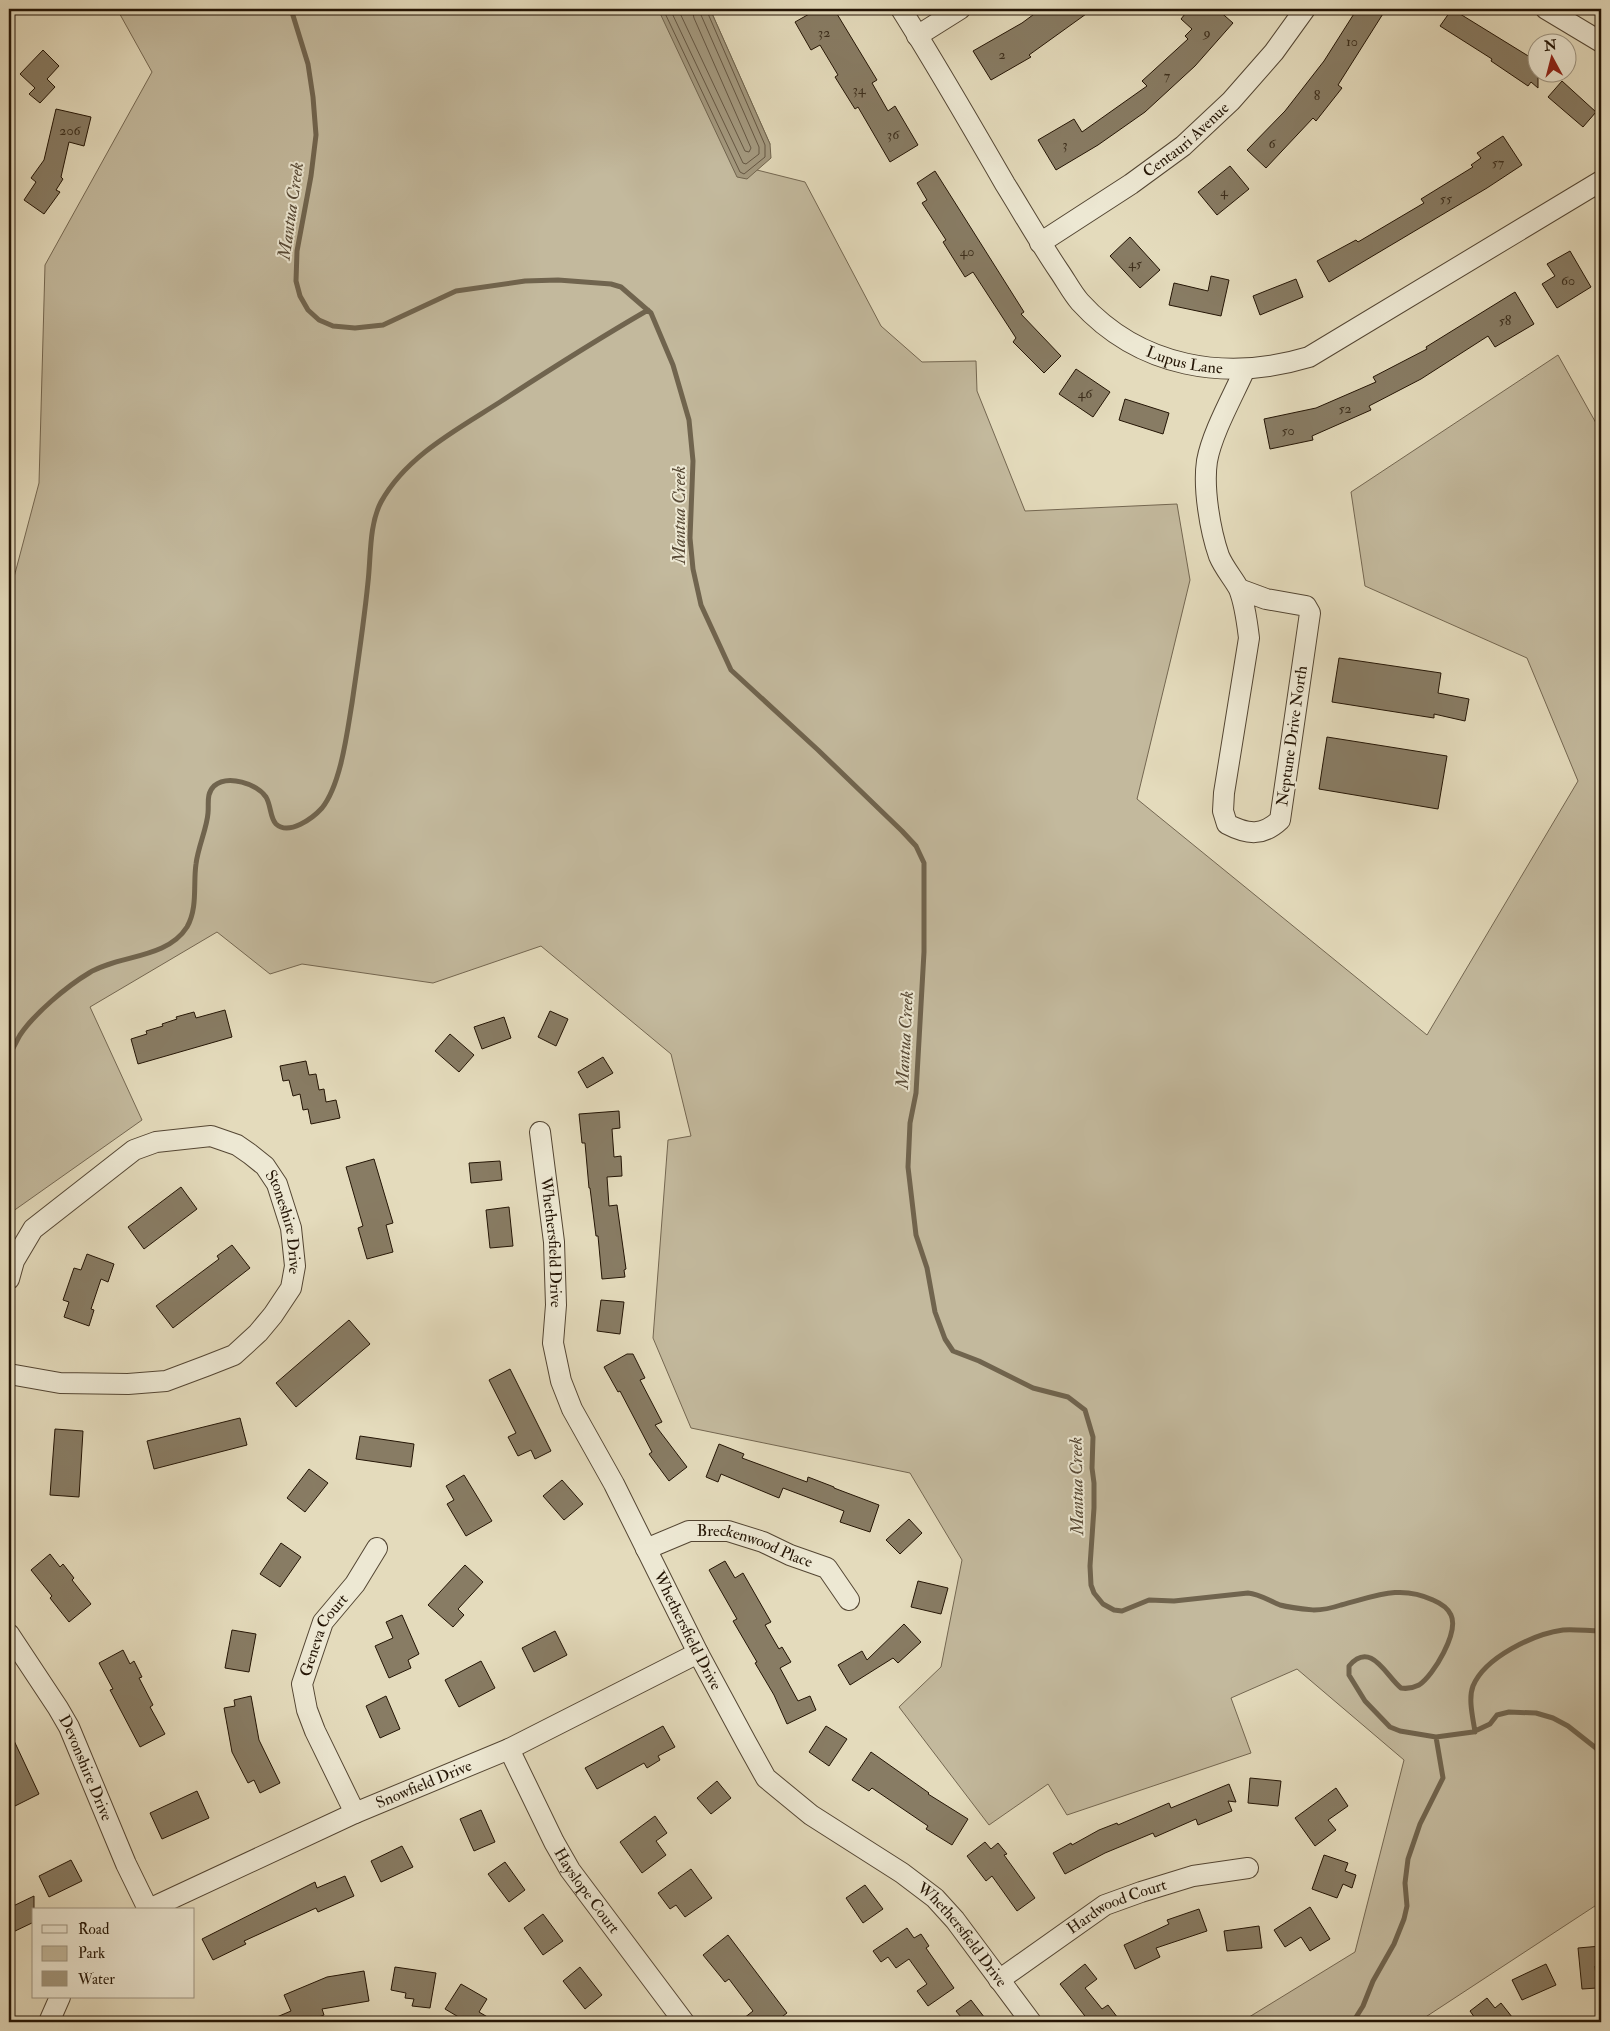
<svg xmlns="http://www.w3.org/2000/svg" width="1610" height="2031" viewBox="0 0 1610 2031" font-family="'IM FELL Double Pica',serif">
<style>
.green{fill:#c3b99d;stroke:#746751}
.water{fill:#a3987e;stroke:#70644e}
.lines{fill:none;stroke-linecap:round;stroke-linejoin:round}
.shore{stroke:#645642;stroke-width:1}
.stream{stroke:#70644e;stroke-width:5}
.building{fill:#887c64;stroke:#241505}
.minor-casing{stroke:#544633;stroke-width:22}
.minor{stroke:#ede8d3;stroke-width:20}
.labels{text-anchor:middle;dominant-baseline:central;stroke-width:4;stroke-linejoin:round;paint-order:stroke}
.number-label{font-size:14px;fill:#3d2f1d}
.street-label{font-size:16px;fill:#241505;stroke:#ede8d3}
.water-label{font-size:18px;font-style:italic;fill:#574935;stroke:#ede8d3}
</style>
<rect width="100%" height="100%" fill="#e4dbbc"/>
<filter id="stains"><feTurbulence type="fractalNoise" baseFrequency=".004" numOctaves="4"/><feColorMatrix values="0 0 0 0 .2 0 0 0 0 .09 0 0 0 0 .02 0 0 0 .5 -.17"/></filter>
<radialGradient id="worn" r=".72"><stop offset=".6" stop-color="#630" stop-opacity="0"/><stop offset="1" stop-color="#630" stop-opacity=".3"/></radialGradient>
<path class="green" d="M117 9H710L770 144 757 170 805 182 881 326 922 362 976 361 977 391 1025 511 1177 504 1190 580 1137 799 1427 1035 1578 781 1527 658 1365 586 1351 492 1558 355 1601 432V1902L1418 2022H1241L1355 1952 1404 1760 1297 1669 1231 1698 1251 1753 1067 1815 1048 1784 989 1825 899 1707 941 1667 962 1560 910 1473 691 1428 653 1338 668 1140 691 1136 671 1054 541 946 433 983 302 964 270 974 217 932 90 1007 142 1120 9 1214V596L39 483 45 265 152 72Z"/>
<path class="water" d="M658 9H710L770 144 771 158 747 179 737 177Z"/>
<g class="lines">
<path class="shore" d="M663 9 740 172 744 174 765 157V145L706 9
M670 9 743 163 746 164 759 154V147L701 15 700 9
M678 9 745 151 749 152 751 148 694 18 692 9"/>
<path class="stream" d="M291 9 308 64 313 97 316 135 311 176 297 251 296 281 300 296 308 310 319 320 333 326 355 328 383 325 456 291 525 281 558 280 611 284 621 287 651 313 673 365 689 420 693 461 690 538 693 569 701 605 731 670 818 750 902 831 916 846 924 863V952L916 1093 910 1123 908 1167 916 1235 927 1268 935 1312 945 1339 953 1351 979 1361 1033 1388 1068 1397 1085 1410 1093 1437 1092 1468 1094 1483V1508L1090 1566 1091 1585 1094 1593 1103 1604 1114 1610 1122 1611 1149 1600 1174 1601 1248 1593C1260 1594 1269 1601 1280 1605 1291 1608 1303 1609 1314 1610 1323 1610 1332 1608 1341 1605 1374 1597 1399 1584 1433 1600 1440 1603 1448 1608 1451 1615 1459 1632 1434 1675 1419 1685 1413 1688 1407 1689 1401 1688 1386 1676 1371 1640 1349 1666V1675L1365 1701 1390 1727 1400 1731 1436 1737 1473 1732 1490 1724 1497 1715 1509 1712 1536 1713 1553 1718 1568 1726 1601 1752
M9 1055C13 1049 16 1042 20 1035 34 1014 67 986 89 973 118 955 167 959 187 927 198 908 193 884 196 864 198 847 207 828 208 813 209 803 206 794 214 786 228 774 257 784 266 797 271 805 270 818 276 824 289 836 313 818 322 808 341 784 347 733 352 703 358 662 364 622 368 582 371 556 369 525 381 502 406 456 458 429 500 402 549 370 598 339 648 310
M1475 1732C1473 1718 1468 1699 1473 1686 1485 1657 1534 1634 1563 1630 1575 1629 1588 1631 1601 1631
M1353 2022 1363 2006 1373 1981 1394 1944 1404 1919 1407 1906 1405 1883 1408 1859 1420 1824 1443 1778 1436 1737"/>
</g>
<path class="building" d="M818 9H834L877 80 872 83 888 111 895 106 918 145 890 162 858 107 855 109 835 77 838 75 820 45 811 50 795 22Z
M1041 9H1093L1029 55 1031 57 991 80 973 51 1022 23Z
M1189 9H1217L1233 23 1195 66 1145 112 1098 145 1056 170 1038 140 1074 119 1082 132 1147 86 1142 81 1188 39 1185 36 1192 29 1181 19Z
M1357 9H1386L1338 85 1342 88 1316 121 1313 118 1266 168 1247 150 1285 111 1324 61Z
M1452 9 1538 62V88L1531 82 1528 86 1491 61 1492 59 1440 26Z
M43 50 59 66 47 79 55 87 40 103 29 94 35 88 20 74Z
M1562 81 1596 112 1583 127 1548 97Z
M56 109 91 117 84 146 69 142 61 177 63 179 56 190 60 192 44 214 24 200 36 182 31 178 44 160Z
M1503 136 1522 165 1487 188 1329 282 1317 261 1356 240 1358 242 1424 203 1421 199 1473 167 1471 165 1481 158 1477 153Z
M1230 166 1249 189 1217 215 1198 192Z
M935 171 1024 312 1021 314 1061 356 1044 373 1013 342 1016 338 973 272 965 277 943 242 946 240 922 203 927 200 917 183Z
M1130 237 1160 270 1140 288 1110 256Z
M1570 251 1591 287 1557 308 1542 284 1555 276 1547 264Z
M1211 276 1229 280 1221 316 1169 305 1174 283 1208 291Z
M1296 279 1303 297 1260 315 1253 296Z
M1515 292 1534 324 1495 347 1488 336 1421 379 1369 406 1371 410 1312 436 1313 440 1270 449 1264 419 1316 408 1376 382 1373 377 1427 349 1426 347Z
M1076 369 1110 392 1093 417 1059 394Z
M1125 399 1169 413 1163 434 1119 420Z
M1339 658 1441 673 1438 693 1469 699 1465 721 1434 714V718L1332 702Z
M1327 737 1447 756 1438 809 1319 789Z
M225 1010 232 1037 138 1064 131 1039 147 1034 146 1031 163 1026 162 1024 177 1019 176 1017 194 1012 196 1018Z
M550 1011 568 1019 556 1046 538 1037Z
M504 1017 511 1038 482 1049 474 1027Z
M450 1034 474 1055 459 1072 435 1051Z
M603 1057 613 1073 587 1088 578 1072Z
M306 1061 309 1075 316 1074 319 1090 324 1089 326 1102 336 1100 340 1118 311 1124 308 1109 303 1110 300 1094 293 1096 289 1080 283 1081 280 1066Z
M619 1111 620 1128 612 1129 614 1157 621 1156 622 1176 607 1177 609 1206 617 1205 626 1269 624 1270 625 1277 602 1279 598 1236H596L590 1188H589L585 1143H582L579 1114Z
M374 1159 393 1223 386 1225 393 1252 367 1259 358 1228 363 1226 346 1167Z
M500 1161 502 1180 471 1183 469 1163Z
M181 1187 197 1209 144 1249 128 1227Z
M509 1207 513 1246 490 1248 486 1210Z
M232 1245 250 1268 173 1328 156 1306 219 1259 217 1256Z
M87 1254 114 1264 108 1282 101 1279 91 1309 94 1310 89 1326 64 1317 69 1302 63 1300 74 1268 81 1270Z
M601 1300 624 1302 620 1334 597 1331Z
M349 1320 370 1344 296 1407 276 1383Z
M627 1354H633L645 1378 640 1380 662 1422 655 1425 687 1467 669 1481 649 1454 652 1452 620 1391 618 1392 604 1367Z
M510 1369 551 1451 535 1459 531 1450 518 1456 508 1437 516 1433 489 1380Z
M240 1418 247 1445 154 1469 147 1441Z
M55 1429 83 1431 79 1497 50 1495Z
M360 1436 414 1444 411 1467 356 1459Z
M719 1444 744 1454 742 1458 807 1482 808 1477 834 1487V1488L879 1505 870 1532 840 1522 844 1511 783 1488 779 1498 721 1474 718 1482 706 1477Z
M309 1469 328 1483 305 1512 287 1498Z
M464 1475 492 1521 466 1536 447 1504 454 1500 446 1486Z
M562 1480 583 1504 564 1520 543 1496Z
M909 1519 922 1533 900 1554 886 1540Z
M281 1543 301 1557 280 1587 260 1574Z
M50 1554 60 1567 63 1564 74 1578 72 1580 91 1604 69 1622 50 1598 52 1596 31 1570Z
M725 1561 735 1578 743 1573 771 1622 765 1625 779 1649 782 1647 791 1662 780 1668 798 1701 810 1696 816 1710 787 1724 774 1695 755 1663 757 1662 733 1621 737 1619 709 1570Z
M465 1565 483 1582 458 1609 464 1615 453 1627 428 1605Z
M918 1581 948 1588 941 1614 911 1607Z
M402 1615 419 1654 408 1660 411 1668 389 1678 375 1646 393 1638 386 1622Z
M904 1624 921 1642 898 1663 893 1658 850 1685 838 1665 862 1651 867 1660Z
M232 1630 256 1634 249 1672 225 1668Z
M555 1631 567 1655 534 1672 522 1648Z
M123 1650 130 1664 134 1661 142 1677 139 1678 153 1705 150 1707 165 1734 140 1747 110 1690 113 1689 99 1663Z
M481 1661 495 1688 459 1707 445 1680Z
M251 1696 259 1740 280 1783 260 1793 254 1780 248 1783 232 1752 224 1708 235 1706 234 1700Z
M386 1696 400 1729 380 1738 366 1706Z
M663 1726 675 1747 658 1756 660 1760 647 1768 644 1763 597 1789 585 1768Z
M826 1726 847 1739 829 1766 809 1752Z
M9 1730 39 1794 15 1806 9 1792Z
M871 1752 929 1793 928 1794 968 1819 952 1845 926 1829 928 1826 872 1788 869 1791 852 1780Z
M1250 1778 1281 1781 1278 1806 1248 1803Z
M717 1781 731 1798 711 1814 697 1798Z
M1229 1784 1236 1802 1228 1801 1232 1811 1198 1825 1196 1819 1155 1837 1153 1833 1105 1853 1065 1874 1053 1853 1071 1843 1072 1845 1099 1830 1117 1823 1118 1825 1169 1803 1171 1808Z
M1336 1788 1348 1806 1328 1820 1336 1830 1315 1846 1295 1818Z
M197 1791 209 1818 162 1839 150 1813Z
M481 1810 495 1842 474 1851 460 1819Z
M655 1816 667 1833 656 1841 666 1855 642 1873 620 1842Z
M985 1842 991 1849 998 1843 1007 1854 1004 1855 1035 1898 1017 1911 992 1876 986 1881 967 1856Z
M402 1846 413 1867 381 1882 371 1861Z
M1324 1855 1348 1863 1345 1871 1356 1875 1352 1888 1343 1884 1337 1898 1312 1889Z
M71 1860 82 1881 49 1897 39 1876Z
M505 1862 525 1890 509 1902 488 1874Z
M691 1869 712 1898 685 1917 676 1905 670 1909 658 1893Z
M345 1876 354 1896 318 1912 316 1908 244 1941 246 1944 213 1960 202 1939 315 1882 317 1888Z
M865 1885 883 1909 863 1923 846 1898Z
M34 1896V1922L13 1932 9 1924V1908Z
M1310 1907 1330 1939 1310 1951 1301 1937 1285 1947 1274 1930Z
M1199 1909 1207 1931 1156 1948 1160 1957 1135 1969 1124 1945 1169 1924 1167 1920Z
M543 1914 563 1941 543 1955 524 1928Z
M1259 1926 1262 1948 1227 1951 1224 1931Z
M907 1928 914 1938 921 1934 929 1946 926 1948 954 1988 928 2006 917 1991 927 1984 909 1959 896 1968 888 1957 881 1962 873 1951Z
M728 1935 787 2013 775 2022H739L753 2011 729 1979 725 1982 703 1955Z
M1601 1946V1965L1595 1966 1597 1988 1582 1989 1578 1948Z
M1085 1964 1097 1979 1085 1988 1102 2009 1108 2005 1121 2022H1085L1088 2020 1060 1984Z
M1546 1964 1556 1985 1522 2000 1512 1980Z
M395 1967 436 1973 430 2008 412 2006 414 1999 405 1998 406 1993 391 1990Z
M580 1967 602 1995 585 2009 563 1981Z
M364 1971 369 2001 322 2009 324 2015 305 2022H265L291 2011 284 1995 327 1977Z
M461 1984 487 1999 479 2012 496 2022H467L445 2009Z
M1487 1998 1495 2008 1501 2003 1516 2022H1476L1477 2021 1470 2011Z
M971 2000 988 2022H965L956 2011Z"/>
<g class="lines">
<g class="minor-casing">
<g id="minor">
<path id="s1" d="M901 9C937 66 971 125 1005 184 1023 213 1040 243 1059 271 1066 281 1072 293 1080 302 1140 368 1226 382 1309 357L1601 181"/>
<path d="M1546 9 1601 42"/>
<path d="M917 36 960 9"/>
<path id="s2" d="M1040 243 1131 184 1183 146 1231 101 1274 52 1305 9"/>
<path d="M1239 589 1266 599 1306 606 1310 613 1280 820C1263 836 1248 835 1227 824L1223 811 1224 793 1249 638C1247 622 1245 604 1239 589 1233 578 1224 568 1219 556 1210 530 1203 488 1207 461 1212 433 1233 396 1245 369"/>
<path id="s3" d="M540 1132 554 1242 556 1305 553 1343 561 1381 572 1409 614 1484 698 1653 746 1742 766 1778 811 1815 902 1873 935 1898 955 1920 1031 2022"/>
<path id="s4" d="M9 1279 14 1261 33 1229 134 1150 156 1142 211 1136 237 1145 250 1154 265 1166 277 1184 291 1228 295 1266 291 1288 273 1315 258 1333 234 1355 206 1366 166 1381 128 1384 60 1383 9 1374"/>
<path id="s5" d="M646 1549 689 1531H728L763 1542 790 1555 827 1568 849 1600"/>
<path id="s6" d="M9 1634 58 1708 69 1727 126 1864 148 1909"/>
<path id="s7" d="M509 1749 554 1842 570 1870 684 2022"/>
<path id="s8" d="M355 1813 315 1731 307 1710 302 1684 323 1622 355 1584 377 1548"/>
<path id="s9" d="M147 1910 355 1813 509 1749 698 1653"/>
<path id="s10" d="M999 1980 1105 1905 1141 1892 1193 1876 1248 1868"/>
<path d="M49 2022 60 1997"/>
</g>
</g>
<use href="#minor" class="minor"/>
</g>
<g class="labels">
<g class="number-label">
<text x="824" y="32">32</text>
<text x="1207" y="32">9</text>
<text x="1352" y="41">10</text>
<text x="1002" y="54">2</text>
<text x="1167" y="75">7</text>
<text x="859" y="89">34</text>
<text x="1317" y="95">8</text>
<text x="70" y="130">206</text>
<text x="893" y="134">36</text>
<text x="1272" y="143">6</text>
<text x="1065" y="144">3</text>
<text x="1498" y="162">57</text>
<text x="1224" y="191">4</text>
<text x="1446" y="198">55</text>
<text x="967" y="251">40</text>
<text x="1135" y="263">45</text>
<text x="1568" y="280">60</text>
<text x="1505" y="320">58</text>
<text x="1085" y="393">46</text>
<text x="1345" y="408">52</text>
<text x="1288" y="430">50</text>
</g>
<g class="street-label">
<text stroke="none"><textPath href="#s2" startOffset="179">Centauri Avenue</textPath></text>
<text stroke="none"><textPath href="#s1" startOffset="466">Lupus Lane</textPath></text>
<text transform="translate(1292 736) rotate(-82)">Neptune Drive North</text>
<text stroke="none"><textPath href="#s4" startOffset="386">Stoneshire Drive</textPath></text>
<text stroke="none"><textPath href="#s3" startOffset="111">Whethersfield Drive</textPath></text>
<text stroke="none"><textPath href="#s5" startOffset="115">Breckenwood Place</textPath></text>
<text stroke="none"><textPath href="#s3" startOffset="531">Whethersfield Drive</textPath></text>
<text stroke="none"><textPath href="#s8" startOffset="194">Geneva Court</textPath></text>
<text stroke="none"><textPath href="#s6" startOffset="155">Devonshire Drive</textPath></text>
<text stroke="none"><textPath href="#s9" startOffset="304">Snowfield Drive</textPath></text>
<text stroke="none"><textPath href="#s7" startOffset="162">Hayslope Court</textPath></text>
<text stroke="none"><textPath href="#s10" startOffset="140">Hardwood Court</textPath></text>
<text stroke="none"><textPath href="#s3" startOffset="951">Whethersfield Drive</textPath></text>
</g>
<g class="water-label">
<text transform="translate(291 211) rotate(-82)">Mantua Creek</text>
<text transform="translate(679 515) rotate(-90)">Mantua Creek</text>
<text transform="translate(905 1040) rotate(-87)">Mantua Creek</text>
<text transform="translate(1077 1486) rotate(-91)">Mantua Creek</text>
</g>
</g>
<rect width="1610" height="2031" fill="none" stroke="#e4dbbc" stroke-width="30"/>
<rect x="10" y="10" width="1590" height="2011" fill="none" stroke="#241505" stroke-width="2.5"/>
<rect x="15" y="15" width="1580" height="2001" fill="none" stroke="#241505"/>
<rect x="32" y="1908" width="162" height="90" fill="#ede8d3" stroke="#9d9481"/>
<rect x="42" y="1925" width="25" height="8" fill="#ede8d3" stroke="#9d9481"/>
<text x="78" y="1934" font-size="15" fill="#241505">Road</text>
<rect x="42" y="1946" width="25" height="15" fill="#c3b99d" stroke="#9d9481"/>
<text x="78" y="1958" font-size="15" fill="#241505">Park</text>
<rect x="42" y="1971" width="25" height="15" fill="#a3987e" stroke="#9d9481"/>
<text x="78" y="1984" font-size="15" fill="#241505">Water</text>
<g transform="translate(1552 58) rotate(353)"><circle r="24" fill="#ede8d3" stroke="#9d9481"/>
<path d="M0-4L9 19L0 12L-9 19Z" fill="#8f2418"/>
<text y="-8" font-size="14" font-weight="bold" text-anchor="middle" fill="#241505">N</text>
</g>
<rect width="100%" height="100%" filter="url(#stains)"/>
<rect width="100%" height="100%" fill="url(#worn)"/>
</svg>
